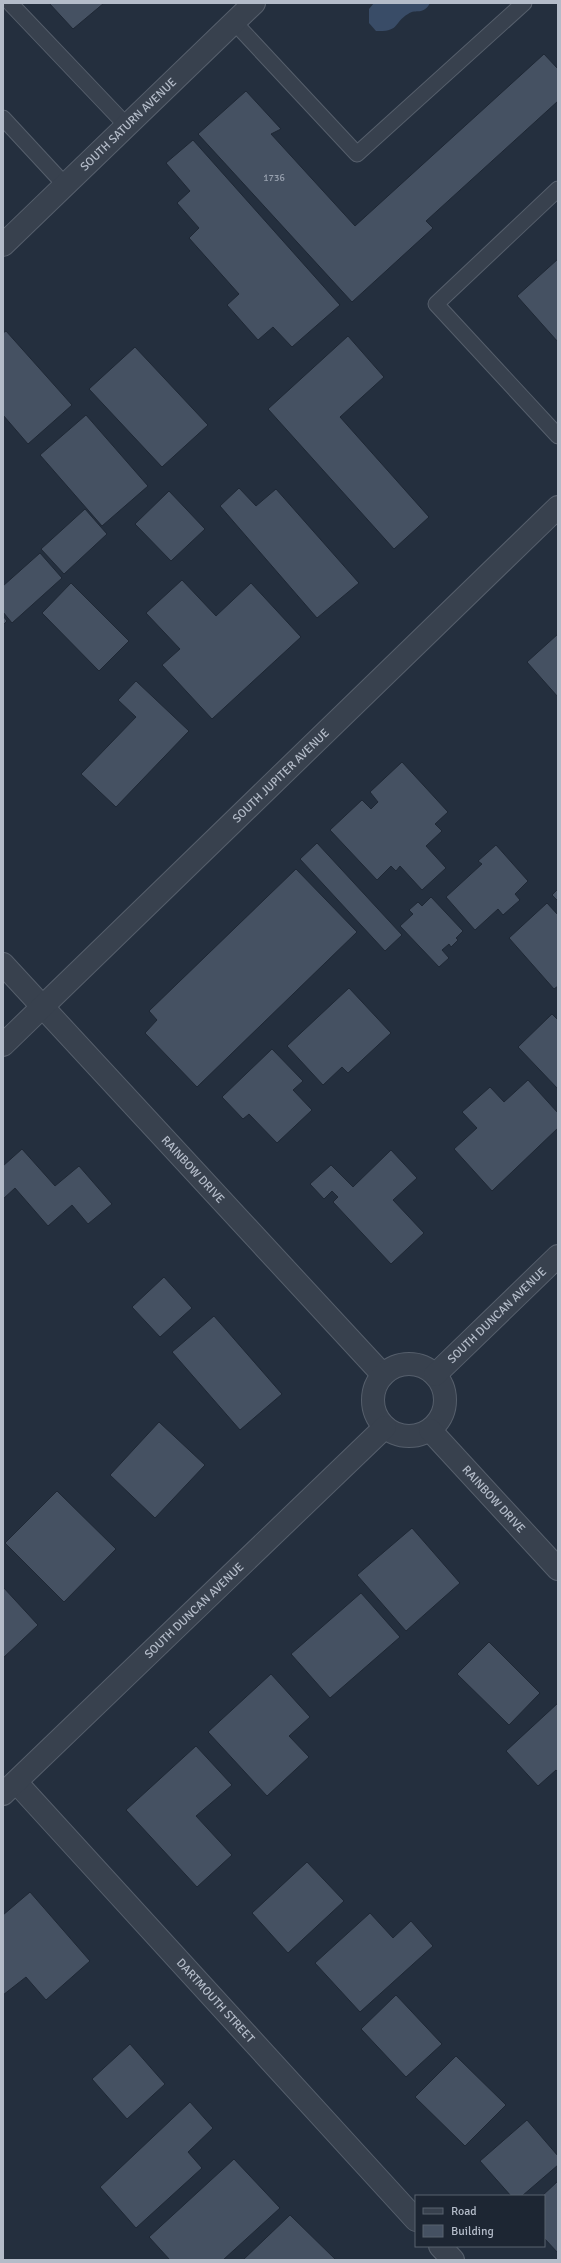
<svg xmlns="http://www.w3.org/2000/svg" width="561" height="2263" viewBox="0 0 561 2263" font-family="Signika,sans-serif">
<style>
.water{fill:#394c67}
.building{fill:#455162;stroke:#1f2835}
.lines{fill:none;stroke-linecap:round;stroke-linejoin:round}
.service-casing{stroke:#565f6c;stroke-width:17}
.minor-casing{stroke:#565f6c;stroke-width:24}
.service{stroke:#38414e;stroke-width:15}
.minor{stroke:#38414e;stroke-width:22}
.labels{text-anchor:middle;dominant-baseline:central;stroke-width:3.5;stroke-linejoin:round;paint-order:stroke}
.number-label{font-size:10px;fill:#98a1af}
.street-label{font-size:12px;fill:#b4bcc9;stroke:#1d2633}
</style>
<rect width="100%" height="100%" fill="#242f3e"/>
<path class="water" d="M374 3H430C423 16 417 8 408 14 393 23 400 32 376 31L369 23V9Z"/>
<path class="building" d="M49 3H104L73 29Z
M544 54 558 69V101L426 221 433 228 352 302 198 134 246 91 281 129 271 134 355 226Z
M193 140 340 305 292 347 273 327 258 340 227 305 239 294 189 238 199 228 177 203 190 191 166 163Z
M558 259V342L517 296Z
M6 331 72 405 28 444 3 415V333Z
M348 336 384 377 340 417 429 517 394 549 268 409Z
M135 347 208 425 162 467 89 389Z
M86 415 148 486 102 526 40 455Z
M239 488 256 506 276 489 359 583 317 618 220 506Z
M169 491 205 529 171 561 135 524Z
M85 509 107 534 64 574 41 549Z
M40 553 62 578 12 623 3 612V586Z
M182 580 216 616 251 583 301 637 212 719 162 665 180 649 146 613Z
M71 583 129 641 99 671 42 613Z
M3 616 7 621 3 625Z
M558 634V697L527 662Z
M136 681 189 731 116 807 81 774 136 717 118 700Z
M402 762 448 812 435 824 442 831 426 846 446 868 422 890 400 866 396 871 391 866 377 880 330 830 362 800 371 809 378 802 370 792Z
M317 843 402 935 385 951 300 859Z
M496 845 528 881 515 894 520 900 503 915 498 909 475 930 446 897 482 864 478 861Z
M296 869 357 932 197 1087 145 1033 157 1020 149 1011Z
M558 889V901L552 895Z
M431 897 463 931 456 938 458 940 451 947 449 944 442 950 449 958 439 967 400 926 413 914 409 910 418 902 422 906Z
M547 903 558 915V986L554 989 509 938Z
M349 988 391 1033 348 1073 342 1067 323 1085 287 1046Z
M552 1014 558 1020V1089L518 1047Z
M272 1049 303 1081 293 1090 312 1110 277 1143 249 1114 243 1119 222 1097Z
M528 1080 558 1113V1128L492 1191 454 1149 477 1128 462 1112 490 1087 504 1102Z
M22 1149 55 1186 79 1166 112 1204 88 1224 72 1205 48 1226 15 1188 3 1199V1166Z
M391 1150 417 1178 393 1200 424 1233 391 1264 333 1202 338 1197 332 1191 324 1199 310 1184 331 1165 353 1187Z
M164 1277 192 1308 160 1337 132 1307Z
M214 1316 282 1394 240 1430 172 1352Z
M159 1422 205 1465 155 1518 110 1475Z
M57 1491 116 1549 64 1602 5 1543Z
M412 1528 460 1583 406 1631 357 1575Z
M3 1587 38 1625 3 1658Z
M361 1593 400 1637 330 1698 291 1654Z
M489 1642 540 1693 509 1725 457 1674Z
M271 1674 310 1717 289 1736 309 1757 267 1796 208 1732Z
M558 1703V1772L556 1770 538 1786 506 1751Z
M196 1746 232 1785 196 1816 232 1855 197 1887 126 1810Z
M307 1862 344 1901 288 1953 252 1913Z
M30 1892 90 1961 46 2000 26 1977 3 1995V1915Z
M370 1913 393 1938 411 1921 433 1946 360 2012 315 1963Z
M396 1995 442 2044 406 2077 361 2029Z
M130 2044 165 2084 127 2119 92 2079Z
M456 2056 506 2105 465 2146 415 2097Z
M190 2102 213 2128 188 2152 202 2168 136 2228 100 2187Z
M527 2120 558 2156V2165L522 2196H511L480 2161Z
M234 2159 280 2208 223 2260H170L149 2237Z
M558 2181V2253L544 2238V2196H542Z
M290 2215 336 2260H243Z"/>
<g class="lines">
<g class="service-casing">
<path id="service" d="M10 3 127 126
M234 22 357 154 524 3
M3 118 65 185
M558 189 436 304 558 436"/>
</g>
<g class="minor-casing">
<g id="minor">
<path id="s1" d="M3 245 254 3"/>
<path id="s2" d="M3 964 383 1375"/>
<path id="s3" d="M3 1045 558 507"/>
<circle cx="409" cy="1400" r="36"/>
<path id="s4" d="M435 1375 558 1256"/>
<path id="s5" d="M430 1430 558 1569"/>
<path id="s6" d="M16 1782 416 2220"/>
<path id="s7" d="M3 1794 385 1427"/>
<path d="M440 2246 453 2260"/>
</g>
</g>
<use href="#service" class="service"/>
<use href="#minor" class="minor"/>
</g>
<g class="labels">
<g class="number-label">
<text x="274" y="178">1736</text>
</g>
<g class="street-label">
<text stroke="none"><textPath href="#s1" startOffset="174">SOUTH SATURN AVENUE</textPath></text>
<text stroke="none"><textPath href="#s3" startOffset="387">SOUTH JUPITER AVENUE</textPath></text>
<text stroke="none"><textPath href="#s2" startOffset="280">RAINBOW DRIVE</textPath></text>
<text stroke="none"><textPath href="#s4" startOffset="86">SOUTH DUNCAN AVENUE</textPath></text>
<text stroke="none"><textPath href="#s5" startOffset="94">RAINBOW DRIVE</textPath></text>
<text stroke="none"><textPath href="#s7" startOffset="265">SOUTH DUNCAN AVENUE</textPath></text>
<text stroke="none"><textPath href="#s6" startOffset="296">DARTMOUTH STREET</textPath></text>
</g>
</g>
<rect width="561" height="2263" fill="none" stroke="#b4bcc9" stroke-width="8"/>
<rect x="415" y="2195" width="130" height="52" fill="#1d2633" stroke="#59626f"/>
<rect x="423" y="2208" width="20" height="6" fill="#38414e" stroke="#59626f"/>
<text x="451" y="2215" font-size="12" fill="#b4bcc9">Road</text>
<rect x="423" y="2225" width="20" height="12" fill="#455162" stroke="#59626f"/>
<text x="451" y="2235" font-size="12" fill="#b4bcc9">Building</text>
</svg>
